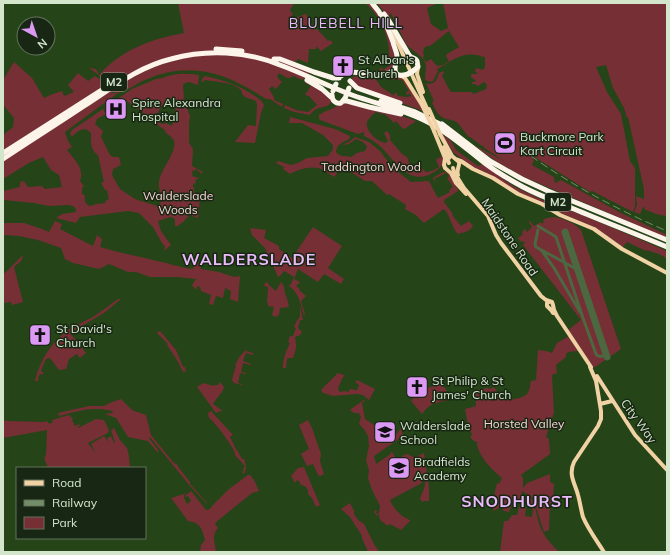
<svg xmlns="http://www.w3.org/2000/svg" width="670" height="555" viewBox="0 0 670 555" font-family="Mulish,sans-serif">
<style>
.green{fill:#762f35;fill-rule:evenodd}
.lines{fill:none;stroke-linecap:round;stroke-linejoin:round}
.taxiway{stroke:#4c6840;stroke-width:3}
.runway{stroke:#4c6840;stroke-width:7}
.major{stroke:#f1d2a4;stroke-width:4}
.highway{stroke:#fcf4e9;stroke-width:5}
.rail{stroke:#748d69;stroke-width:1;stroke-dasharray:8 4;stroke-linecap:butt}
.major-bridge{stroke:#f1d2a4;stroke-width:4}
.highway-bridge{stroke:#fcf4e9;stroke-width:5}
.labels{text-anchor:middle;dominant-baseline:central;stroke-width:3;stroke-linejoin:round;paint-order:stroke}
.shield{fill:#182713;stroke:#9bad94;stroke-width:1}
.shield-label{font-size:11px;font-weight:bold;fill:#d3e6cc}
.poi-label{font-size:12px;fill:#d3e6cc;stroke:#182713;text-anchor:start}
.park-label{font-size:12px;fill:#f7d4d5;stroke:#182713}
.street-label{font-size:12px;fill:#d3e6cc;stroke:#182713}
.quarter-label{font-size:14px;letter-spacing:1px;fill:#eabbfa;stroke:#182713}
.district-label{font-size:16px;font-weight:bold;letter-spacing:1px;fill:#eabbfa;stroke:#182713}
</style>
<rect width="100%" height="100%" fill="#254417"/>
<path class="green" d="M178 3H293L294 4 290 10 293 15 291 16 292 18 291 19 306 14 308 18 315 29H317L328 41 330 40 333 43 321 51 316 46V49H309L308 63 298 59 294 63 312 70 302 80 289 74 294 77 287 78 279 73 277 77 282 82 276 89 272 86 269 89 274 97V100L283 104 282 107 270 99H266C226 73 191 60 145 80 137 83 129 90 121 92 118 93 115 92 112 92L111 93H118L65 132 68 141 72 147 67 150C74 159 85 169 80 181L84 186 82 188V194L85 195C84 200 85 204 90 206L96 204 106 203 105 201 109 199 107 190H105L101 183 104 182 98 155C90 150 91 141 91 133L86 129C80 129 76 132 72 137L70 133 72 130 103 109 106 114 97 119 95 124 103 131 101 137 110 155 113 157H119L121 165 113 169 112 175 120 189 135 199 157 206 160 204C163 194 158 191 159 183 159 170 180 150 173 139 171 136 167 134 165 132L166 131 155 123 156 120 162 124 166 123 172 126C173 122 176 109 176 105 176 102 176 101 174 98H167L153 120 124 99 112 106 110 104 132 89 156 79C162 79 166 76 172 75 181 73 190 74 199 75L198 85 189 82 185 83 183 85 184 99 190 116 189 124V143L193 149 192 166 203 172 202 174 197 170 196 169 194 171 193 170 192 173 193 174 192 176 194 177 195 176 196 178 197 177 199 179H196L195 185 194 183 193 184V188L194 187 195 188 193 190 199 197 196 199 198 200 200 197 198 218 190 215C187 217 187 218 185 220 183 223 180 223 178 226H175V219L170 217 158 221 161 231 171 245 164 251 165 246 162 243 153 227 139 213 128 211 80 217 76 223 56 218 62 214 76 212V209L73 206 68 205 49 206 34 203 4 200 3 197V191L20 187V182L24 181 28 187 42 186 45 189 62 187 59 175 51 170 43 157 29 163 3 179V135L13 127 14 118 4 106 3 107V80L14 62 32 78 44 98 50 95 62 91 64 96 74 92 68 85 78 73 88 81 95 76 103 81 104 79 89 68 96 69 99 75C121 50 151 39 184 33Z
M365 3H370L382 17 396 57 392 69 385 72H381L379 70 381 67 383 70 389 66C391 41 384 19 365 3Z
M377 3H408L409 4 412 3H438L427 8 431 24 441 31 448 28 443 3H667V214L665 216 656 214 644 209 645 208 643 207 640 214 634 212 637 205 636 196 644 199V189L628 117 627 118 624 108 613 88 606 65 596 67 607 92 621 114 630 161 635 168V206L633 212 592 191 590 192 533 156H531L534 160 532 165 554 177 555 183 561 180 619 212 667 235V238L524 177 497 162 474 145 504 161 483 147 485 146H482L470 137H469L468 136C464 132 461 125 456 122 453 120 450 120 446 119 438 116 435 110 432 102L434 101 433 99 426 83 429 84C436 83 437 79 439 73L443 71 444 73 442 76C446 82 447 87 451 92H472L473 94 484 90 486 89 487 85 484 82 478 86 475 84H472V82H475L476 80 473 79V78L471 77V74H478L475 71 476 68 483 70 485 67V57C481 57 479 55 476 55 461 52 450 62 437 69L438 71 433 81C430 82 427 82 425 79 425 75 426 70 426 66 425 56 412 51 406 44L391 13 389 15 394 25ZM449 31 459 47 447 54 446 56 449 61 443 65 437 66 431 59 426 62 423 58 424 55 423 53 424 48 427 46H430Z
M205 76C223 80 239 85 255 96 259 99 262 101 264 105L261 113 255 143 235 142 248 125 256 126 257 105 256 101 245 97 242 94V91C234 82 217 82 205 80L201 83 202 79Z
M355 76 375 78 381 87 393 95H394L396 92 398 96 407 97 411 96 409 92V94L407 95 406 92 409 91 402 80 397 79 392 80 391 78H402C411 87 417 100 423 111L359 87 352 80V78Z
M305 81 330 97C334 109 321 105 315 110 313 111 311 113 310 115L294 112 284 108 285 105 296 110 308 112 317 105 309 96 305 95 311 86 304 82Z
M344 103 399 115 416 121 406 128 403 129 396 121 394 123 386 115 376 112C373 114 369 118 367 122 365 131 378 142 386 143L388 141 384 133 387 131 390 135V140L403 155 406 156 408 159V161L412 166 411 169 417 172H420L421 170 424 169 425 172C429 172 435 170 439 167L436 160 438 158 442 157 441 156 442 154C445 160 443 166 437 170 412 189 397 164 382 148 377 143 371 139 364 136V132L358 134 320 120 319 118V115C327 110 336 107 344 103Z
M290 117 335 129 350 136 349 139C343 142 336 145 336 152 339 156 343 157 348 156L349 157C353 157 353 155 357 153 362 151 365 153 367 147L366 145 363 142 356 139 349 144 343 145 344 144 349 142 355 137 369 142 380 151 393 168 411 182 429 181 433 189 438 198 450 192 449 190 453 187 447 178 449 177 448 174 446 173 434 179 436 182H435L433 179V178C436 176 442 172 445 172 451 172 457 186 458 191L444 200V202L453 214 452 215 461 226 469 221 473 226C469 232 464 232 458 234 451 227 451 216 444 209L424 223 416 215 405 209 406 205 389 194 387 195 372 181H365L346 169 341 168 334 177C329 174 323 169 318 168 309 166 297 170 290 174L283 169 284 167 276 163 278 161 291 165 298 163 307 158 328 156 333 149V145L323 135 302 123H289Z
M442 134 451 141 456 150 478 166 483 164 513 186 547 202 582 215 667 251V260C663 254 653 252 646 250V251L627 242 623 247 595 228 558 212 517 192 485 172 477 169 467 163 453 152Z
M555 217C565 219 574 223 581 230L621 349 595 367H593L582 350 568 330 581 320 523 245 525 243 523 241 521 242 518 238 523 234 522 232 525 229 527 232 532 227 529 222 530 221 534 226 541 222 542 224 544 222 543 220 547 218Z
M55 221 62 224 60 229 93 246 97 235 102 239 100 247C119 253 138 256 157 261 169 263 181 268 193 269L194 262 200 263 201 269 219 272 234 277 240 276 238 302 230 299 231 291 225 288 223 298 216 296 213 305 209 304 211 295 201 291 200 287 197 286 196 290 192 285 196 279 177 277H150L136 272H128L109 264 99 269 73 263 65 259 61 248 38 240 19 236 3 235V223H24L42 229 49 232Z
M313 227 342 246 328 268 344 279 341 284 324 274 318 282 298 269 294 279 300 282 296 286 300 289 299 290 306 296 301 301 305 314 304 316C301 305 299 293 289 286L291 284 294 277 284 271 280 276 278 277 265 248 252 235 250 228 266 230 264 238 279 246V249L292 258Z
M23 255 22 260 14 267 23 302 12 305 11 302 4 303 3 298V274L6 272Z
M267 282 270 286 276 291 281 282C285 286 284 288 285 293 287 299 288 300 289 307L280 308 279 315 275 317 272 315 274 307 268 306V303H267L268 287 264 286 265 283Z
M118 299H121L104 313 70 333 86 353 80 358 77 354 69 359 66 369 59 370 50 358 46 359 41 370V371L44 373 43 374H40L38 378 39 380 37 381H35C40 359 53 340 71 328 78 324 86 321 93 317 102 311 110 305 118 299Z
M300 306 303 320H300L298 328 302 332 299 336H296L295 338C297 345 296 350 293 358H288L287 359 286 368H283C283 359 286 351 290 343L288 342 290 336H293L296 328 294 327 296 322 300 317Z
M159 331 161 332 176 350 183 367H185L186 371 183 372 177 360 167 345 168 344 157 333Z
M569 336 578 351 568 352 566 354V357L556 365 557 373 552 375 554 412 546 437 549 439 550 454 521 475 523 478V488L527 483 550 474V482L554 484 553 504H550L549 530 544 532 533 498 522 491C521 498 521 502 512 503L509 512 504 511 501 507 493 511 495 491 497 483 499 484 502 478C492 470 477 455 477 442L474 441 470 437 472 435 468 425 465 409 476 406 475 390 487 388 490 389 494 387C497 391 499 395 502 398 508 401 522 399 527 394 530 390 530 386 531 381L536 380 538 350 546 351 552 353 557 343Z
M247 349 246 351 253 353V355L246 353 243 361 251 364 250 365 243 363 241 372 246 373V374L240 373 238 383 242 384V385L234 383 232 380 236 365H235L240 356Z
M338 373 346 376 343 377 338 388 339 389 338 390 340 392 345 391 348 392 350 389 357 390 359 385 355 382 357 380 375 389 369 400 363 395 357 394 333 396 323 393 321 390Z
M220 382 224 387C222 394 217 397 213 404L223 411H220L216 413 197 387 203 383 214 386 215 385H218Z
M441 384 446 389 448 400C434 404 431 402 422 414L411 401 415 396V392H417V389L420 390Z
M121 399 132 410 146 415 151 435 173 462 175 464 176 463 179 468 190 482V484L207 503V504L190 486 150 437 149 438 158 450V453L148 441 128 437 116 418 105 414 112 413 113 411C92 406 78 411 59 416L58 413 89 406H104L112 402Z
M364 400 365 401 362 403 365 419C375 425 383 433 392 440L401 428 403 436 374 456 376 464 389 455H391L390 453 392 452 397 460 404 455 408 454C413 459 419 456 424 453L429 488V501H424L423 502 420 499C422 492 426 487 425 480L420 484 390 500C393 508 401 517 410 520V521L401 530 390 524 387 526C383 520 379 523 379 514L377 516 374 512 376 509V510L375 511H377L376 513 377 514 379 513 380 506 372 490 368 478 369 470 366 460 369 446 368 436 364 429 359 424 361 417 359 413H354L350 410C354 406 359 404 364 400Z
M211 411 233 435 230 437 234 445 235 448 237 450 242 459H244C246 465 247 468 244 474L242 472 244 471 243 469 245 466 235 455V453C232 445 215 422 209 418L208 413Z
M69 415 73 419 72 420 75 426 79 424 80 426 77 427 78 428 96 419 104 420 109 430 108 433 88 443 95 453 91 444 104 436 108 442 107 438 111 436 114 443H115L111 430 114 428 120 440 127 448 129 456 130 468H48L44 458 46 455 47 430 3 438V420L8 421 44 422 47 421 49 424 53 422 52 420Z
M308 420 312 428 321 454 320 461 324 474 320 476 318 475 313 464 307 466 301 454 309 449 299 425Z
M304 467 320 505 316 507 312 498 308 494V490L306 487 300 484V482L297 480 295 483 291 476 298 468Z
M248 475H250L254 480 259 491 252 493 215 523 218 528C211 536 215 543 216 552H200L201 545 205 540C202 529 201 523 188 521L171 498 187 493 184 495V498L187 504 191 501 188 496 185 497V496L191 491 206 510 210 509 212 506 229 489Z
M529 496C536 503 536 515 539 523 542 534 551 544 559 552H500L504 521H508L512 515H517L519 507H525L526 508 525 516 532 517 533 511 526 499Z
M350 503 354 511V514L358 520 364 524 374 544 378 550 379 552H368L362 538V536L350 517 341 509Z"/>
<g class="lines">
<path class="taxiway" d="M538 226 553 235 556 237 583 318 596 354C599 358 602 356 606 355
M538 230 535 244 536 247 578 270
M542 251 554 268 580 312"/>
<path class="runway" d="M565 232 607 357"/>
<path class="major" d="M392 30 429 113
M418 67 417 74 423 92
M402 76 405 78 422 105
M434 131 445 158 444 165 445 168 451 173 456 183 466 194
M440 134 452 156 459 162C460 166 456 170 458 175
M444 147 449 158
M456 159 461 161 473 169 493 178 518 194 542 204 560 215 594 229 622 249 667 273
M454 172 464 188 488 216 496 235 501 243 541 296 546 300 552 302 553 305
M549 302 547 303V306L551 310 553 313
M553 305 554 310 557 316 591 367
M590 367 596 381 601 411V419L598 426 574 462C568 475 575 483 578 495 580 502 581 510 583 517 588 529 597 541 604 552
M597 376 635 435 667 470
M600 404 612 401"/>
<path class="highway" d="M372 3C383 15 387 26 393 42 394 47 397 52 397 57 397 62 393 68 396 73 399 77 404 75 408 74
M384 14 389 21 409 55 411 57
M216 49 242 51
M408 58C412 57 415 58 417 61L418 67 413 71
M274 59H280L314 72 333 78H339
M341 76 345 73 350 72C361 72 388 79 395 68
M307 80 322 89 332 98
M350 81 357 88 400 103
M332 95C332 101 336 104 341 103L345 98
M344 101H347L369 107 401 114
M381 101 415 112 444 126
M442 124 490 161 522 179 548 191 667 240
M3 153 122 77
M3 159C30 141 57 124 84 106 112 88 138 67 171 59 207 49 246 51 280 65 305 74 327 86 352 95 380 105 410 111 435 126 454 137 469 151 486 164 498 173 510 180 523 187 540 196 557 202 574 209 605 222 636 234 667 247"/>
<path class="rail" d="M531 156C573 186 620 211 667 231"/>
<path class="major-bridge" d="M422 105 434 131
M429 109 440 134
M447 159 449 163
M453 168 454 172"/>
<path class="highway-bridge" d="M401 61 407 59
M408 74 413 71
M333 91 336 84
M346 96 349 88"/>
</g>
<defs>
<g id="church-square" transform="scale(1.15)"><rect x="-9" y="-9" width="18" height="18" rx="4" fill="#dc99f4" stroke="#182713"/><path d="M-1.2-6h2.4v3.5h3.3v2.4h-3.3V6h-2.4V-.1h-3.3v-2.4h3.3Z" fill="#111"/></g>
<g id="hospital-square" transform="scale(1.15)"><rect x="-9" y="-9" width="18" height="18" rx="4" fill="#dc99f4" stroke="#182713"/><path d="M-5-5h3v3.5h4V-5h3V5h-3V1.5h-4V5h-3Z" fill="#111"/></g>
<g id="stadium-square" transform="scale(1.15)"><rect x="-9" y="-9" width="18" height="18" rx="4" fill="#dc99f4" stroke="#182713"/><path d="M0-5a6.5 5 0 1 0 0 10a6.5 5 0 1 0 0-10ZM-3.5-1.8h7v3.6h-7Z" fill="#111"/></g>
<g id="school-square" transform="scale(1.15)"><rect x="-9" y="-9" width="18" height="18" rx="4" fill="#dc99f4" stroke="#182713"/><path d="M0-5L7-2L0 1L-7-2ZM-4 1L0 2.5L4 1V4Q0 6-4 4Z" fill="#111"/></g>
</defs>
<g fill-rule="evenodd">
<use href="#church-square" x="343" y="66"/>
<use href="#hospital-square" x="116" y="109"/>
<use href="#stadium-square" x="505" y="143"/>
<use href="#church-square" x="40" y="335"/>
<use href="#church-square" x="417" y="387"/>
<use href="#school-square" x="385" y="432"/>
<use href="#school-square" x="399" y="468"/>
</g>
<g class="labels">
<g class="shield">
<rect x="101" y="73" width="26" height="18" rx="3"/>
<rect x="545" y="193" width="26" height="18" rx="3"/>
</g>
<g class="shield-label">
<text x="114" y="82">M2</text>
<text x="558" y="202">M2</text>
</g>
<g class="poi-label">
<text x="358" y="59">St Alban's<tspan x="358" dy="14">Church</tspan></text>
<text x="132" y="102">Spire Alexandra<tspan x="132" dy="14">Hospital</tspan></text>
<text x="520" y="136">Buckmore Park<tspan x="520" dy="14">Kart Circuit</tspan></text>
<text x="56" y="328">St David's<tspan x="56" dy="14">Church</tspan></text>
<text x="432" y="380">St Philip &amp; St<tspan x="432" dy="14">James' Church</tspan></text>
<text x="400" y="425">Walderslade<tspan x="400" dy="14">School</tspan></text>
<text x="414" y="461">Bradfields<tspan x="414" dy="14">Academy</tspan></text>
</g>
<g class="park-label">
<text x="371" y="166">Taddington Wood</text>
<text x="178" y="195">Walderslade<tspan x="178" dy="14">Woods</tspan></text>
<text x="524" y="423">Horsted Valley</text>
</g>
<g class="street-label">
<text transform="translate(510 237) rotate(56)">Maidstone Road</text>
<text transform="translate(639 421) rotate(54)">City Way</text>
</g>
<g class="quarter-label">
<text x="346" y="23">BLUEBELL HILL</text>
</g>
<g class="district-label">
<text x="249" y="259">WALDERSLADE</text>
<text x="517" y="501">SNODHURST</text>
</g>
</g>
<rect width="670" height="555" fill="none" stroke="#d3e6cc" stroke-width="8"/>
<rect x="16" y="467" width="130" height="72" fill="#182713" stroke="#63735d"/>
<rect x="24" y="480" width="20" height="6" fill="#f1d2a4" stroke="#63735d"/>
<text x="52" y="487" font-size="12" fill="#d3e6cc">Road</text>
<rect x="24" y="500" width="20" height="6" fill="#748d69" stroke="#63735d"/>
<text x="52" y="507" font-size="12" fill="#d3e6cc">Railway</text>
<rect x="24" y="517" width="20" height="12" fill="#762f35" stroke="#63735d"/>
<text x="52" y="527" font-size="12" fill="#d3e6cc">Park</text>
<g transform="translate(36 36) rotate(140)"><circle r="19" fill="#182713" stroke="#63735d"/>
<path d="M0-3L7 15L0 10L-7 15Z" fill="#dc99f4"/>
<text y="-6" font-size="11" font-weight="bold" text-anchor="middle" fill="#d3e6cc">N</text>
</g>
</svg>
